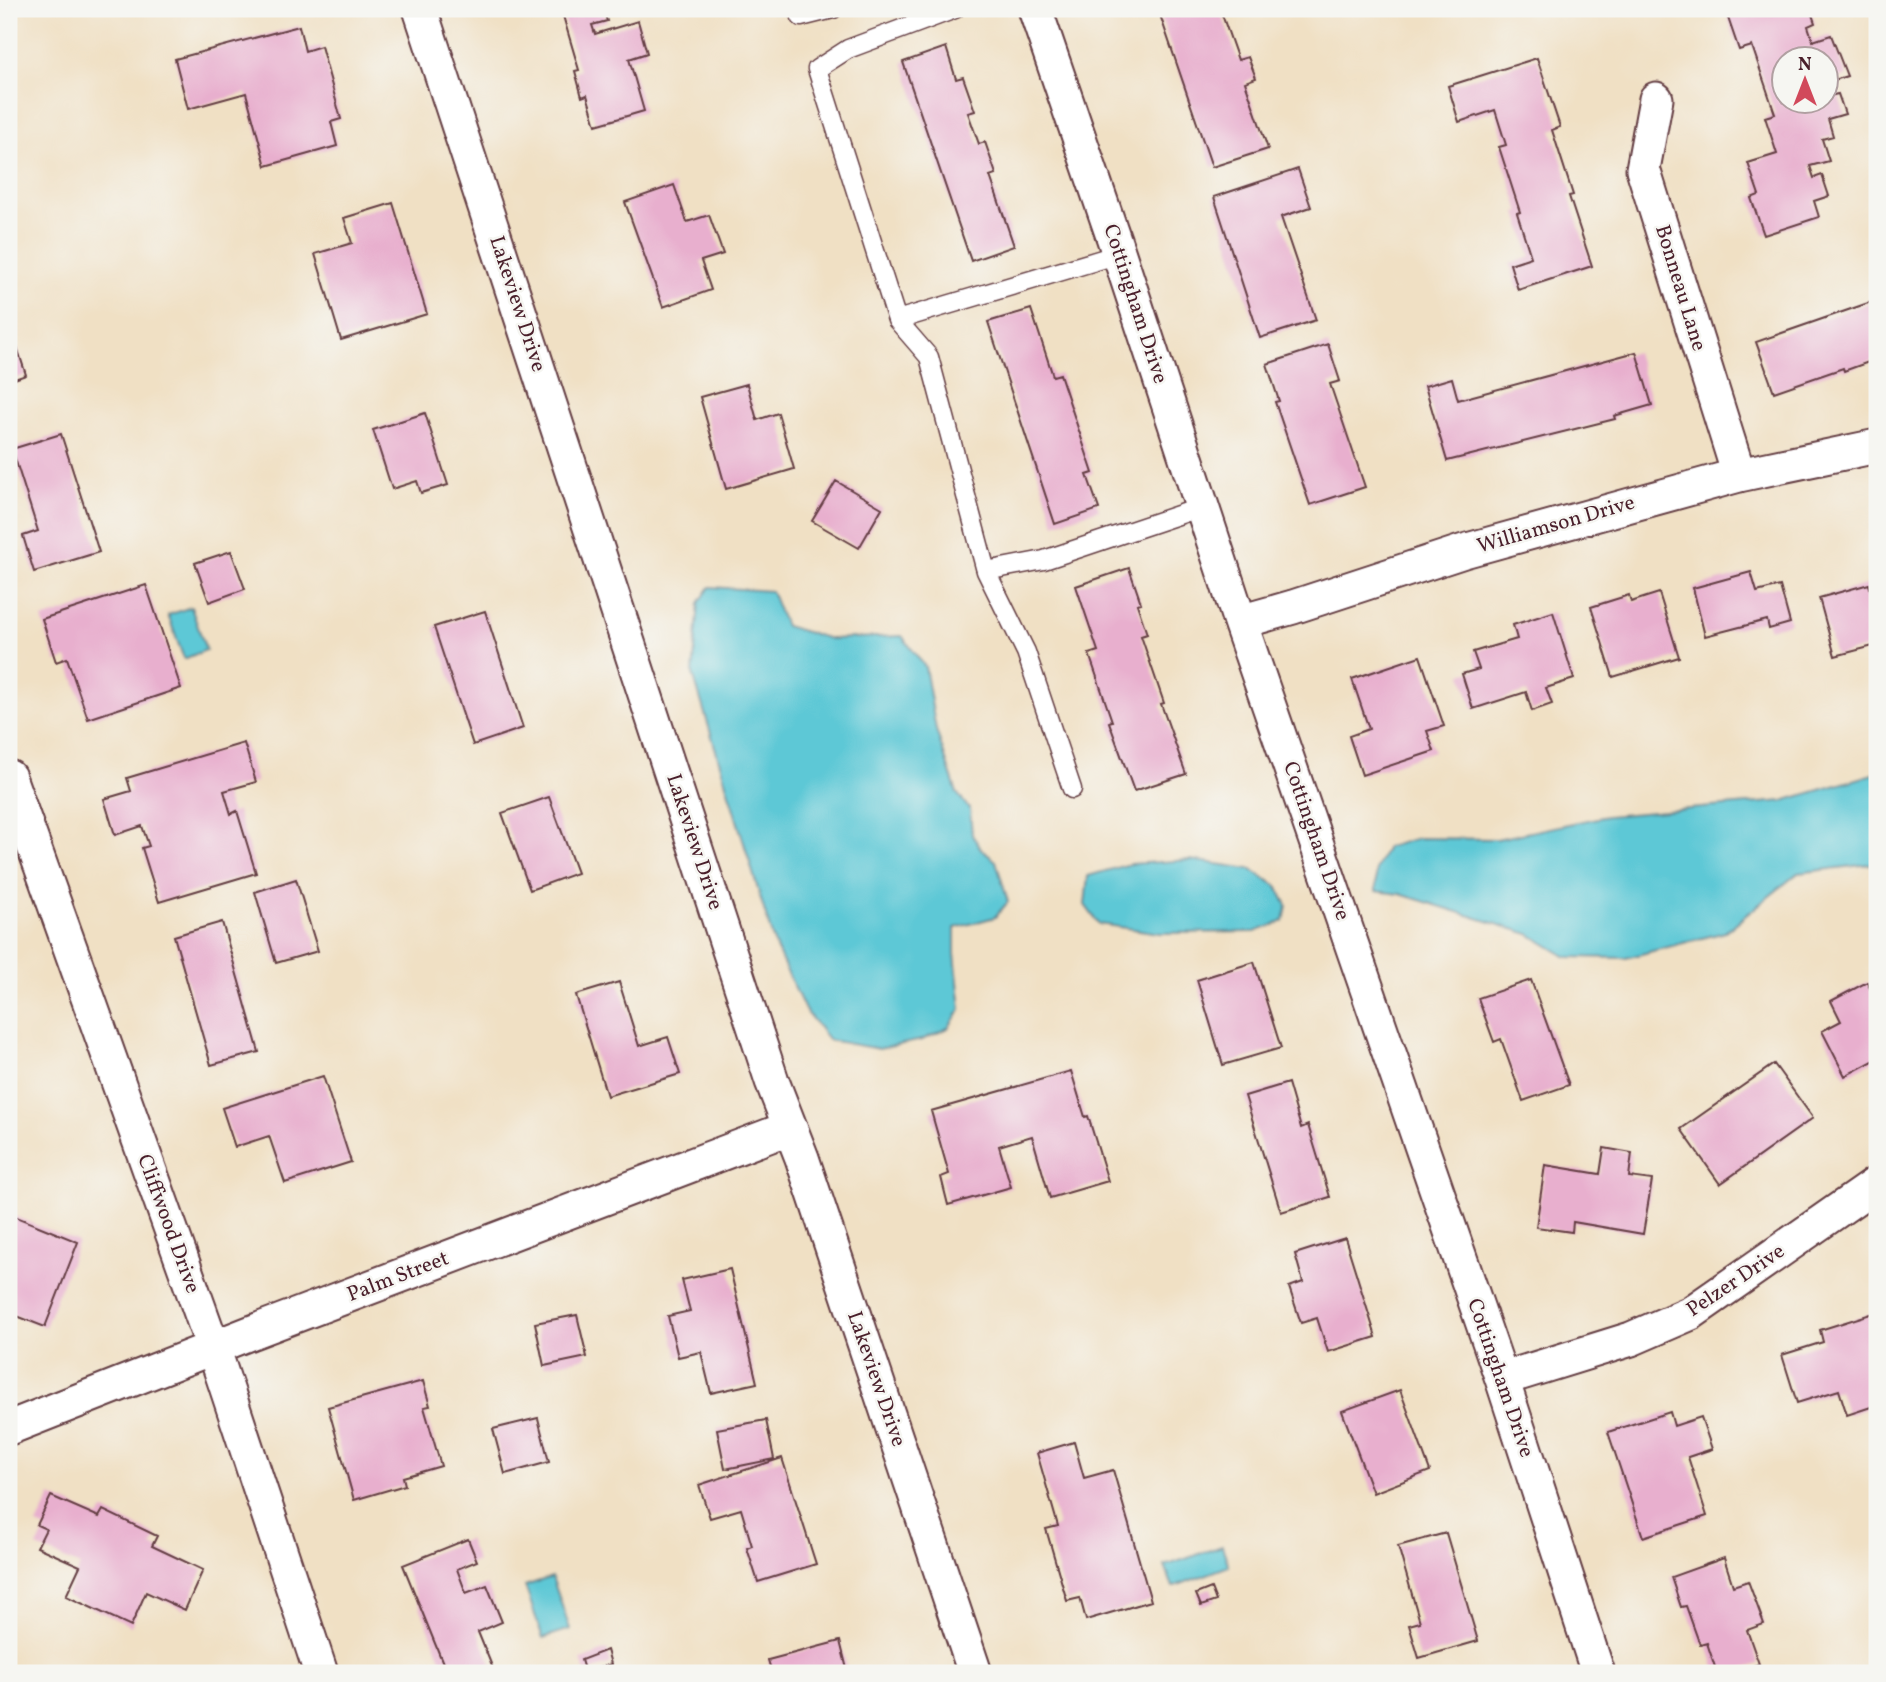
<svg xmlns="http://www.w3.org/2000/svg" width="1886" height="1682" viewBox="0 0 1886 1682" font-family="Vollkorn,serif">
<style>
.water{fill:#5dc8d6;stroke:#547480;stroke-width:2}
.building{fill:#e8afce;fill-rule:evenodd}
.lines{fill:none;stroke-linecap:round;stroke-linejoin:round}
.service-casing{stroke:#633c42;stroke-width:21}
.minor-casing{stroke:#633c42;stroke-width:37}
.service{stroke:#fff;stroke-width:18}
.minor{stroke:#fff;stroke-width:33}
.labels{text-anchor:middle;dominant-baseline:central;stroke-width:5;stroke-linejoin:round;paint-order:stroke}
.street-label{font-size:21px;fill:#4a1f2b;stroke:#f6f6f2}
</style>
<rect width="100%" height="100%" fill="#f6f6f2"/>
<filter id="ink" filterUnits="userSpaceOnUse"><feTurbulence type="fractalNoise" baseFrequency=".0143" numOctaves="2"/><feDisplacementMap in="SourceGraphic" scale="14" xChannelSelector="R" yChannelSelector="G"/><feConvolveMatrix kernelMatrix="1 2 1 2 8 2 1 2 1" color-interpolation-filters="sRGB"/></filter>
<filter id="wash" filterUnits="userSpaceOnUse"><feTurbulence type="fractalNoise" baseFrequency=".00686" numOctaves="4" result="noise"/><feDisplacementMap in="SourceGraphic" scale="28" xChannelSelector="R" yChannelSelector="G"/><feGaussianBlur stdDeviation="1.57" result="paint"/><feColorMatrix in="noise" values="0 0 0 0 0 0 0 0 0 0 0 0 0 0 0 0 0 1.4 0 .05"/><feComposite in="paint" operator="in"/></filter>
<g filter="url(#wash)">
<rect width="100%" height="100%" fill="#f0e0c4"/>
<path class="water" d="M710 587 771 591 785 626 830 639 902 636 925 667 936 730 957 793 970 810 972 835 982 850 996 861 1008 902 995 917 955 928V954L961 1009 948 1028 922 1040 879 1049 829 1040 805 1010 775 946 693 674 699 603Z
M191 607 206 650 184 659 168 615Z
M1877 773V863L1798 873 1725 932 1626 958 1567 957 1529 934 1400 894 1376 891V869L1387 847 1418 838 1497 839 1607 816 1783 801Z
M1190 860 1250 869 1277 886 1287 905 1284 921 1255 932 1160 933 1099 924 1085 905 1088 876 1130 864Z
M1222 1546 1229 1566 1173 1587 1165 1566Z
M552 1577 570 1629 543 1638 525 1586Z"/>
<g id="blocks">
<path class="building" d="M561 9H603L607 21 592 25 595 34 638 21 647 53 629 59 644 111 596 125 587 95 582 97 575 71 579 70Z
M1158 9H1220L1238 60 1248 57 1256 78 1245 82 1268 149 1212 167Z
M1745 9H1810L1815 23 1808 26 1813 41 1831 35 1847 76 1828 82 1833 95 1838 94 1845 114 1828 119 1833 136 1822 139 1829 161 1810 166 1814 178 1822 175 1829 196 1814 201 1819 217 1764 235 1751 198 1759 195 1748 163 1777 154 1765 117 1775 114 1752 46 1739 50 1727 15ZM1784 60H1826V102H1784Z
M299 26 305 51 321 46 341 119 331 122 337 146 266 166 246 93 188 109 175 59Z
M946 47 956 79 963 77 975 111 968 113 979 144 985 142 996 174 990 176 1014 246 971 261 903 62Z
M1537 58 1560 127 1552 130 1573 195 1569 196 1592 266 1518 290 1510 264 1531 257 1517 213 1520 212 1499 147 1506 145 1495 110 1459 122 1448 86Z
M1298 169 1311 207 1281 217 1316 320 1260 338 1214 197Z
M674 185 687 222 709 215 723 254 701 261 711 290 663 307 625 202Z
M393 203 427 314 341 340 315 254 352 243 344 218Z
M1877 300V359L1844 371 1843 368 1774 392 1756 342Z
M1031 309 1053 376 1060 374 1093 473 1087 475 1099 509 1055 524 988 322Z
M9 322 26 375 9 381Z
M1328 344 1340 381 1330 384 1365 487 1310 505 1275 402 1279 401 1267 364Z
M1636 352 1652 405 1614 416 1615 419 1447 461 1425 386 1452 378 1458 400Z
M747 384 757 420 778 413 794 469 726 489 700 397Z
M425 413 448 485 421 493 417 481 392 489 373 430Z
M61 434 99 552 34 572 23 536 38 531 12 449Z
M836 481 882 508 859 548 812 521Z
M231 551 245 589 209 602 195 563Z
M1129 568 1141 603 1137 604 1147 634 1141 636 1164 703 1161 704 1186 774 1134 791 1109 722 1112 721 1089 654 1098 651 1076 586Z
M1751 572 1757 592 1780 586 1790 623 1769 629 1767 620 1705 636 1693 588Z
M1869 584 1872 595 1877 594V645L1835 656 1819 598Z
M146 585 181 688 88 719 67 658 56 662 42 619Z
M1659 593 1679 657 1613 677 1591 607 1629 595 1631 602Z
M485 611 523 728 473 745 434 627Z
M1553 612 1574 679 1546 688 1552 704 1532 711 1526 692 1473 709 1462 674 1479 669 1473 652 1517 639 1513 625Z
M1420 656 1444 726 1427 731 1434 751 1362 775 1349 736 1369 729 1352 679Z
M244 743 256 782 224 791 231 814 237 811 256 873 159 902 142 848 149 846 142 826 115 835 104 799 131 791 127 778Z
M549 797 577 873 530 890 502 813Z
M296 879 318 951 276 963 255 892Z
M222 922 259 1052 211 1065 174 936Z
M1254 962 1281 1048 1223 1065 1197 980Z
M1531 980 1569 1085 1523 1101 1501 1039 1494 1042 1478 998Z
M619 982 639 1046 668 1037 680 1074 607 1096 576 995Z
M1867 982 1877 1002V1059L1845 1076 1822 1031 1841 1021 1831 1001Z
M1774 1064 1813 1118 1720 1184 1681 1129Z
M1071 1071 1085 1117 1088 1116 1108 1181 1050 1198 1032 1136 999 1146 1011 1187 948 1205 941 1177 949 1174 931 1111Z
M323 1076 351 1162 285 1183 269 1136 235 1147 222 1108Z
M1288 1083 1301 1128 1308 1125 1330 1197 1281 1212 1245 1096Z
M1604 1148 1632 1153 1629 1177 1652 1180 1643 1234 1573 1222 1572 1232 1536 1227 1545 1165 1600 1174Z
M9 1214 78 1242 45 1327 9 1313V1286L11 1280H9Z
M1345 1238 1376 1337 1328 1352 1317 1318 1301 1323 1289 1287 1303 1282 1295 1254Z
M730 1269 757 1383 711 1393 701 1352 678 1357 668 1316 690 1311 682 1280Z
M1877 1312V1405L1847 1415 1839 1390 1797 1403 1782 1355 1823 1342 1820 1330Z
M577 1315 587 1357 544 1366 535 1323Z
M423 1381 430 1406 424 1407 441 1466 403 1477 405 1485 354 1500 328 1407Z
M1400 1390 1430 1471 1373 1493 1342 1411Z
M1670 1412 1674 1426 1701 1417 1712 1449 1688 1457 1707 1516 1643 1537 1608 1432Z
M538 1418 549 1462 505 1474 493 1429Z
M766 1420 774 1459 725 1469 717 1429Z
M1074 1442 1084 1478 1113 1470 1151 1601 1086 1620 1080 1598 1067 1601 1046 1529 1058 1526 1037 1453Z
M782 1458 816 1564 758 1582 747 1548 752 1546 741 1509 710 1518 699 1485Z
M51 1496 99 1517 103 1510 157 1536 152 1546 203 1570 185 1610 146 1592 131 1626 66 1596 80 1566 37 1547 46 1529 37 1525Z
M1446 1533 1478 1641 1419 1658 1409 1625 1420 1622 1398 1546Z
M468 1539 477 1561 457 1569 466 1593 487 1585 502 1622 478 1632 494 1671 487 1673H447L403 1565Z
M1724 1558 1733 1586 1748 1581 1764 1624 1747 1630 1759 1664 1731 1673H1717L1707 1643 1700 1645 1686 1606 1681 1607 1671 1577Z
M1211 1588 1216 1601 1201 1606 1196 1594Z
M840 1641 848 1673H772L768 1660Z
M607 1650 611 1664 585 1673 581 1660Z"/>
</g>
</g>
<g filter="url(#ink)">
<use href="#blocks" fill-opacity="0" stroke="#633c42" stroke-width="2"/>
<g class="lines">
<g class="service-casing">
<path id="service" d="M798 9 801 17 833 9
M955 9 848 49 817 69 897 320 929 357 986 571 1026 652 1072 789
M897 320 1119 254
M986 571 1044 560 1202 507"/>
</g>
<g class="minor-casing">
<path id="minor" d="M420 9 772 1081 802 1158 975 1673
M1035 9 1119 254 1240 622 1502 1379 1598 1673
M1656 99 1643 169 1739 475
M1240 622 1293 607 1464 551 1739 475 1877 446
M9 777 213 1347 321 1673
M1502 1379 1631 1339 1691 1313 1877 1183
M9 1428 250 1333 789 1128"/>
</g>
<use href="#service" class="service"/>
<use href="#minor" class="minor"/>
</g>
</g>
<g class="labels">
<g class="street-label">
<text transform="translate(1680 288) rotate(73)">Bonneau Lane</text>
<text transform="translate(517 304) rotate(72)">Lakeview Drive</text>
<text transform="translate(1135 304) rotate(72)">Cottingham Drive</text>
<text transform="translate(1556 525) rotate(-16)">Williamson Drive</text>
<text transform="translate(1316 841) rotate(71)">Cottingham Drive</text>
<text transform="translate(694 842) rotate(72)">Lakeview Drive</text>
<text transform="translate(168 1224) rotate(70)">Cliffwood Drive</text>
<text transform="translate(398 1277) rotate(-21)">Palm Street</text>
<text transform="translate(1736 1281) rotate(-34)">Pelzer Drive</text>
<text transform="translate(1500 1378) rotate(71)">Cottingham Drive</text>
<text transform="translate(876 1379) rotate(71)">Lakeview Drive</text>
</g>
</g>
<rect width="1886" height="1682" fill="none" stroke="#f6f6f2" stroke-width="35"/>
<g transform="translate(1805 80)"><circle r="33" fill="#f6f6f2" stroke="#b1a0a2" stroke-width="2"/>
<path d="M0-5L12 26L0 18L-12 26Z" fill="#d1495b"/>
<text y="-10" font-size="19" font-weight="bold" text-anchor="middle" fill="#4a1f2b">N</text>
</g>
</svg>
